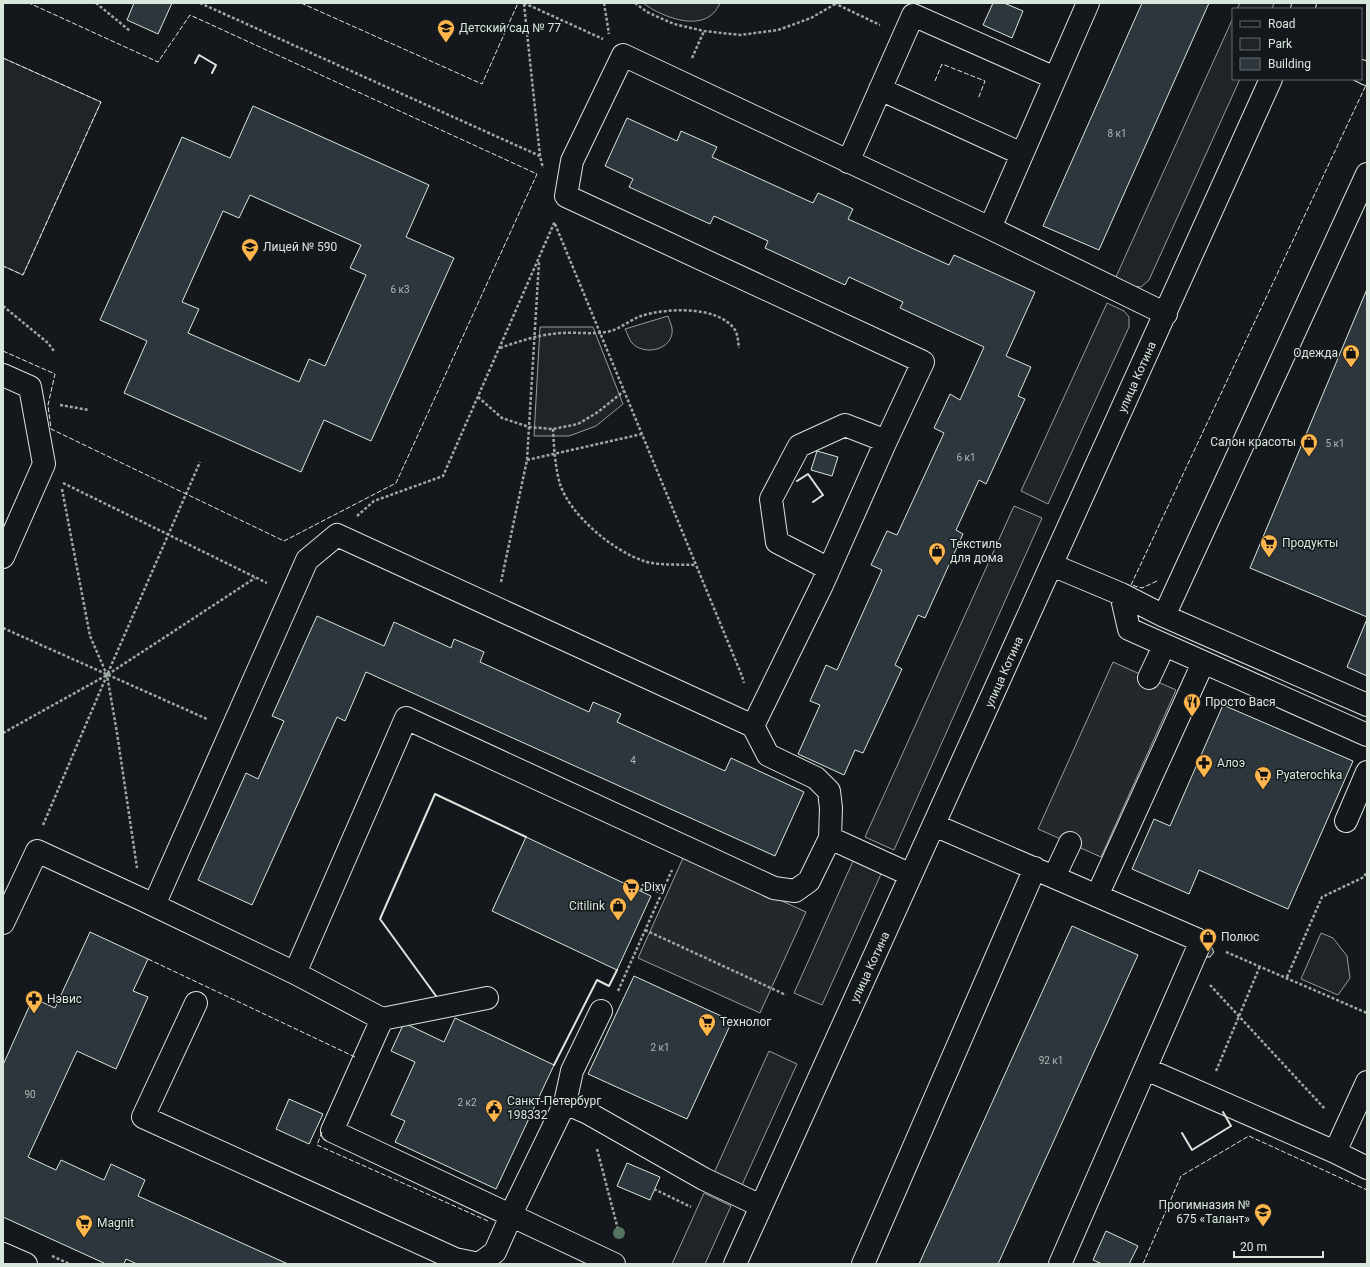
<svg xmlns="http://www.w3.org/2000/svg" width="1370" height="1267" viewBox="0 0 1370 1267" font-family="Roboto,sans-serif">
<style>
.green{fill:#202428;stroke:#939e99}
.parking{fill:#24282b;stroke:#939e99}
.building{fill:#2c363c;stroke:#d8e6dc;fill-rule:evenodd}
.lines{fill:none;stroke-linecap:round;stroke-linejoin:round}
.minor-casing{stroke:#d8e6dc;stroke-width:24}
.path{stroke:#9da8a2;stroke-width:2.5;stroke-dasharray:3 2;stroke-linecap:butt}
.minor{stroke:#14181c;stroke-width:22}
.fence{stroke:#d8e6dc;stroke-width:1;stroke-dasharray:5 2;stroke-linecap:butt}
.wall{stroke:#d8e6dc;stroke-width:2}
.tree{fill:#55745f}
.labels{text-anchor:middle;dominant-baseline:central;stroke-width:3;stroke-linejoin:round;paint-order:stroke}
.number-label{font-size:10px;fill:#adbab4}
.poi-label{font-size:12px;fill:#d8e6dc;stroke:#14181c;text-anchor:start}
.street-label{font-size:12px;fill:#d8e6dc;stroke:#14181c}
</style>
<rect width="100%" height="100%" fill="#14181c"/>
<path class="green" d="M643 3H720C707 35 663 18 643 3Z
M1240 3H1274L1272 9H1237Z
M1233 18V79H1240L1149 280 1141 287 1132 286 1115 279Z
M3 58 101 102 23 275 3 266Z
M1107 303 1124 311 1129 317V327L1048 504 1021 491Z
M668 316C669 319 671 324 672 328 675 349 645 357 632 343 629 339 627 333 625 329Z
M540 327H593L623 404 596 426 569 436H534Z
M1014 506 1042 518 894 850 865 837Z
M853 861 881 874 822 1005 794 993Z
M1321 933 1333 938 1347 956 1350 978 1338 995 1301 979Z
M769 1051 797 1064 742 1185 714 1173Z
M704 1193 731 1206 705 1264H672Z"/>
<path class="parking" d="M1113 662 1176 690 1101 857 1038 829Z
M684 856 806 912 760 1013 638 958Z"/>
<path class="building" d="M134 3H172L158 34 127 20Z
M993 3H1004L1023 11 1012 38 983 25Z
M1142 3H1209L1099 250 1043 226Z
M253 106 429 185 406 237 454 258 371 441 324 420 301 472 124 393 147 341 100 320 182 137 230 158ZM250 195 361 245 350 268 366 275 325 366 309 359 299 382 188 333 199 309 182 302 223 211 239 218Z
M627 118 677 141 681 131 717 147 712 157 813 203 818 193 836 201 853 209 848 219 949 265 954 255 1035 292 1006 356 1031 367 1018 396 1025 399 986 484 979 480 956 530 963 534 925 618 918 615 895 665 902 669 863 753 855 750 844 775 798 754 820 705 810 701 826 665 837 670 882 570 871 565 887 531 897 535 944 433 934 428 944 407 950 394 960 400 984 347 900 308 903 302 849 277 845 285 765 248 768 241 714 216 710 224 629 187 633 179 605 166Z
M1367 289V617L1250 568Z
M817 451 838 457 832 476 811 470Z
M317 616 384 646 394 622 451 648 454 639 484 652 480 662 589 712 593 702 621 714 617 722 725 771 731 758 804 792 775 856 366 672 345 721 337 717 252 905 198 880 246 773 258 779 284 721 272 716Z
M1367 619V676L1347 667Z
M1223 705 1353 761 1288 909 1199 870 1189 894 1132 869 1154 819 1170 826Z
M526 837 651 896 617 970 492 911Z
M1072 926 1138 955 998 1264H919Z
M90 932 148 959 133 991 148 997 116 1069 77 1051 28 1157 56 1170 61 1160 104 1180 111 1164 145 1180 138 1196 288 1264H137L126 1259 124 1264H106L3 1217V1065L33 998 55 1008Z
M1204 946H1211L1214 952 1210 957H1205Z
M634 976 732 1021 687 1119 588 1074Z
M455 1018 554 1065 496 1189 395 1142 405 1121 391 1115 415 1062 391 1051 404 1023 444 1042Z
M289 1099 323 1114 309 1144 276 1129Z
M627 1163 660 1177 650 1200 617 1186Z
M1106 1231 1138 1246 1129 1264H1102L1093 1260Z"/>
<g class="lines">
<g class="minor-casing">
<path id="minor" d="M1302 9 1305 3
M1361 71 1367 74
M880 89 1022 154
M848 162 913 15 1055 78
M990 228 1166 314
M3 375 30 387 44 464 3 557
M1052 565 1121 594 1164 616 1367 705
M829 569 777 542 771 499 799 446 845 425 886 441
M1121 594 1129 629 1367 735
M1164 616 1367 174
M1149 678 1164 646
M753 726 822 585 886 441 923 362 566 196 572 161 623 55 990 228 1088 3
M1346 821 1367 772
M934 825 1201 941 1060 1264
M830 838 911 875
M1054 877 1070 843
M1097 896 1203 663
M154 905 307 560 337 535 753 726 768 755 816 778 829 791 831 808 830 838 809 881 795 891 774 888 406 718 295 973
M3 923 37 851 141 899 295 973 382 1019 487 998
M196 1003 143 1117 455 1259 479 1264 495 1252 511 1216
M382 1019 332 1131 614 1264
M1146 1069 1335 1152 1367 1168
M565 1103 572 1071 601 1011
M1335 1152 1367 1082
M514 1208 565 1103 588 1113 704 1179 761 1206
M3 1254 26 1264
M735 1264 1271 79
M863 1264 1035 868"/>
</g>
<path class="path" d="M96 3 130 31
M200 3 540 156 543 168
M524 3 603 39
M604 3 609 34
M635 3 647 12 674 24 704 31 740 35 778 30 811 18 837 3
M834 3 880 25
M524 4 540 156
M692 58 704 31
M555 224 742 676 744 683
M3 306 48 343 54 351
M500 348C520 341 541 334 562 333 578 332 595 335 611 331 621 328 630 320 641 316 665 308 719 305 735 330 738 335 738 342 739 348
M478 397 502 418 529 427 553 429 578 424 598 412 624 391
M60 405 89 410
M553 429C554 447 555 467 560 484 570 515 613 551 644 561 659 566 679 564 696 565
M527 460 642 434
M63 483 267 583
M62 489 90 636 107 675 117 733 137 868
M357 516 374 501 443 476 555 221
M501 582 527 460 539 262
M3 628 207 719
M3 733 107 675 255 578
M43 825 107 675 200 462
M641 891 643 885 662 894
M645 930 786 995
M1226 952 1367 1013
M1287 977 1322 897 1364 877 1367 871
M1210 985 1325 1109
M618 991 672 870
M1216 1071 1260 966
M597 1149 620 1237
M654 1189 691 1207
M52 1256 70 1264"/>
<use href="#minor" class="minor"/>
<path class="fence" d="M301 3 482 84 518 3
M3 58 101 102 23 275 3 266
M935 81 942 64 985 81 978 99
M3 351 55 374 48 405 51 429 284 541 396 483 537 174 190 15 158 62 29 3
M1157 581 1142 588 1131 585 1366 85H1367
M148 959 355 1057 354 1058
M322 1132 317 1145 488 1221
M1143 1264 1181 1176 1249 1136 1367 1190"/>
<path class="wall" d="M195 63 199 55 216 65 212 73
M797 481 808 474 823 495 813 502
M436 996 380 919 435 794 526 837
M554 1065 597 980 609 986 617 970
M1182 1133 1192 1150 1231 1126 1223 1112"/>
</g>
<circle class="tree" cx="619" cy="1233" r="6"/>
<defs>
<g id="school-pin" transform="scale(0.9)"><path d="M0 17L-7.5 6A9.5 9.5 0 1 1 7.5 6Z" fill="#ffb74d" stroke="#14181c"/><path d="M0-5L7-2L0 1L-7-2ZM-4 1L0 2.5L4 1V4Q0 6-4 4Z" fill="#111"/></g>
<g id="shop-pin" transform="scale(0.9)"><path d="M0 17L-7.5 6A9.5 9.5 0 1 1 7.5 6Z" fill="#ffb74d" stroke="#14181c"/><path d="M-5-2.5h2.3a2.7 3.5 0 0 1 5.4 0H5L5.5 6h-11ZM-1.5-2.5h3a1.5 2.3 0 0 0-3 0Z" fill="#111"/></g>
<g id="supermarket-pin" transform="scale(0.9)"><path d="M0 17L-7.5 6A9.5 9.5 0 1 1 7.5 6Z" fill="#ffb74d" stroke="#14181c"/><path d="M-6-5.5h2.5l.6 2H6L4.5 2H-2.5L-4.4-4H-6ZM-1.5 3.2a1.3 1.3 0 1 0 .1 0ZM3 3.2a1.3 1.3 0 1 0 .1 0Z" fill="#111"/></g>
<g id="restaurant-pin" transform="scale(0.9)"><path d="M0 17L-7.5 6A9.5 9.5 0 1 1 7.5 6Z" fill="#ffb74d" stroke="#14181c"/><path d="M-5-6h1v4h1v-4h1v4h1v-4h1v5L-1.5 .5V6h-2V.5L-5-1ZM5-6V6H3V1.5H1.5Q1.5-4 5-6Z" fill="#111"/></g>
<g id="pharmacy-pin" transform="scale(0.9)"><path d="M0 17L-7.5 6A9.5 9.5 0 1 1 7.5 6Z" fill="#ffb74d" stroke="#14181c"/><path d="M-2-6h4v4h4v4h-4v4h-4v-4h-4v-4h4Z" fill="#111"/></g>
<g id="civic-pin" transform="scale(0.9)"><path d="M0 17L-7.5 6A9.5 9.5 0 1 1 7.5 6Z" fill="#ffb74d" stroke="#14181c"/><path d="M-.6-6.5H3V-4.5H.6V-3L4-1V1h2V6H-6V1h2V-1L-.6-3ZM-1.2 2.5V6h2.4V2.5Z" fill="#111"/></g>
</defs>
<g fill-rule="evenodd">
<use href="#school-pin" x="446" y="28"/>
<use href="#school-pin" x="250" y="247"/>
<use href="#shop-pin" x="1351" y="353"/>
<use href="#shop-pin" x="1309" y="442"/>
<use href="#supermarket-pin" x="1269" y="543"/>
<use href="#shop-pin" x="937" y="551"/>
<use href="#restaurant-pin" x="1192" y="702"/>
<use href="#pharmacy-pin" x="1204" y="763"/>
<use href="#supermarket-pin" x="1263" y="775"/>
<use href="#supermarket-pin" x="631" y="887"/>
<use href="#shop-pin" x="618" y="906"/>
<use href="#shop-pin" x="1208" y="937"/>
<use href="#pharmacy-pin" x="34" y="999"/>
<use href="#supermarket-pin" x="707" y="1022"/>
<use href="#civic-pin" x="494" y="1108"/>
<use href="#school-pin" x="1263" y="1212"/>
<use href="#supermarket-pin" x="84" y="1223"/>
</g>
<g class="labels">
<g class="number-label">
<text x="1117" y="133">8 к1</text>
<text x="400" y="289">6 к3</text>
<text x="1335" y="443">5 к1</text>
<text x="966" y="457">6 к1</text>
<text x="633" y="760">4</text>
<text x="660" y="1047">2 к1</text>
<text x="1051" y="1060">92 к1</text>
<text x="30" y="1094">90</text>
<text x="467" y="1102">2 к2</text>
</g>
<g class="poi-label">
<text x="459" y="28">Детский сад № 77</text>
<text x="263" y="247">Лицей № 590</text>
<text x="1338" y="353" text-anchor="end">Одежда</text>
<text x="1296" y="442" text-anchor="end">Салон красоты</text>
<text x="1282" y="543">Продукты</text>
<text x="950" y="544">Текстиль<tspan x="950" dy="14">для дома</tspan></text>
<text x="1205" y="702">Просто Вася</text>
<text x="1217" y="763">Алоэ</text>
<text x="1276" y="775">Pyaterochka</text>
<text x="644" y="887">Dixy</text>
<text x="605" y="906" text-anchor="end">Citilink</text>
<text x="1221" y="937">Полюс</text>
<text x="47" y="999">Нэвис</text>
<text x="720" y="1022">Технолог</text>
<text x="507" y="1101">Санкт-Петербург<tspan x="507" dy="14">198332</tspan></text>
<text x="1250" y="1205" text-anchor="end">Прогимназия №<tspan x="1250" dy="14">675 «Талант»</tspan></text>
<text x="97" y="1223">Magnit</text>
</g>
<g class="street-label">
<text transform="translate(1137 377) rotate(-66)">улица Котина</text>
<text transform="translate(1004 672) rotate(-66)">улица Котина</text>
<text transform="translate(870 967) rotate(-65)">улица Котина</text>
</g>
</g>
<rect width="1370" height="1267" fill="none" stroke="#d8e6dc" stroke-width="8"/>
<rect x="1232" y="8" width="130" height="72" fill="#14181c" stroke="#626a69"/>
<rect x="1240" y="21" width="20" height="6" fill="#14181c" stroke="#626a69"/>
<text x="1268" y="28" font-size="12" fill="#d8e6dc">Road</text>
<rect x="1240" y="38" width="20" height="12" fill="#202428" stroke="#626a69"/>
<text x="1268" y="48" font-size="12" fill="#d8e6dc">Park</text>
<rect x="1240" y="58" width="20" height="12" fill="#2c363c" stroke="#626a69"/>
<text x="1268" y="68" font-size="12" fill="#d8e6dc">Building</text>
<path d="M1234 1251v6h89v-6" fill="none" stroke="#d8e6dc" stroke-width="2"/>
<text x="1240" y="1251" font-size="12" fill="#d8e6dc" stroke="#14181c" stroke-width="3" paint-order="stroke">20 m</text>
</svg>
